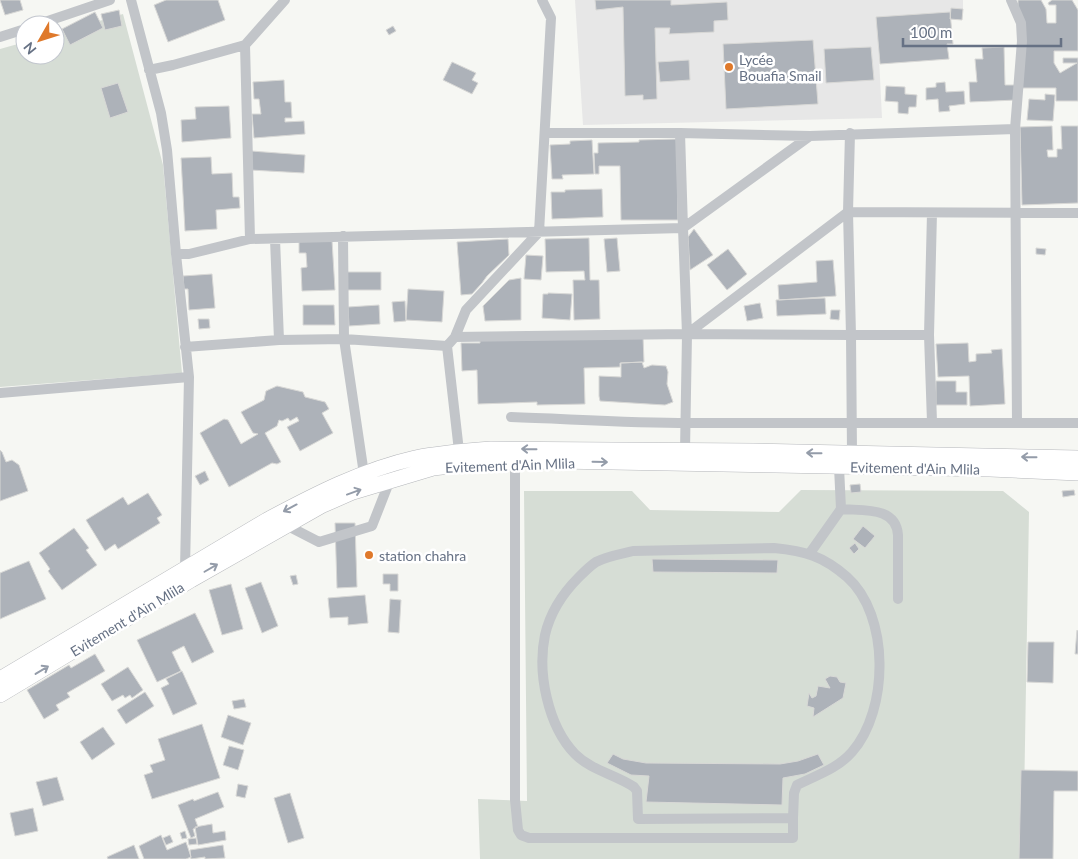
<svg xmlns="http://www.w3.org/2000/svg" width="1078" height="859" viewBox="0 0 1078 859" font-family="Lato,sans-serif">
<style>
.built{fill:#e7e7e7}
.green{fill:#d6ddd5}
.building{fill:#adb2b9;stroke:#d8d8d6}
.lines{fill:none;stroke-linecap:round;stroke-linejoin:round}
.highway-casing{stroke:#b5b7bb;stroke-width:16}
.minor{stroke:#c2c5c9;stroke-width:10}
.highway{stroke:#fff;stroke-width:15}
.oneway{stroke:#949ca9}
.poi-dot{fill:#df792b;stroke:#fff;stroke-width:2}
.labels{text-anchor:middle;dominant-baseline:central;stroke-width:5;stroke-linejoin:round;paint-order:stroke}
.poi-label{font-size:14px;fill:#667184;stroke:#fff;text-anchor:start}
.street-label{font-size:14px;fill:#667184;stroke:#fff}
</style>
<rect width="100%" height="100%" fill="#f6f7f3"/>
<path class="built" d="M575 0H963V14L877 17 882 118 583 125Z"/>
<path class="green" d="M123 14 163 165 182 373 0 387V49L25 42V55H55V34Z
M801 490 1003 491 1029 512 1023 859H480L478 799 527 801 524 491H632L650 510 779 512Z"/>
<path class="building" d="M0 0H20L23 10 5 15Z
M218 0 225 20 168 42 154 5 166 0Z
M595 0H671V5L727 2 728 20 714 21V32L669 34 670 28H655L657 99 643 100V95L625 96 623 7 596 10Z
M1018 0H1041L1046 9 1047 23H1056V5H1049L1048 3 1052 0H1072L1078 10V51H1054V63L1060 73 1077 63H1063V58H1078V101H1056V88H1018Z
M951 8 963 9 962 20 950 19Z
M119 10 122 26 105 30 101 14Z
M95 12 103 28 70 45 62 29Z
M950 12 953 44H947L949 59 880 64 876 17Z
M393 26 396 31 389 35 386 30Z
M813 40 818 104 726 109 723 44Z
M871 47 874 80 826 83 824 49Z
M1004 47 1005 85H1015L1016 100 970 102 969 82H977L975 59H983L982 48Z
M689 60 690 80 660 82 658 62Z
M452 62 476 73 472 80 478 83 472 94 443 80Z
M284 80 285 102H291L292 118H285V122L304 121 305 134 254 138 252 114H261L259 99H254L253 82Z
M945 82 946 92 964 91 965 104 949 106 950 111 939 112 938 99 926 100V88L936 87V83Z
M118 83 128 112 110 118 101 88Z
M886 86 905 87V94L917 95 916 107H909L908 114 898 113V102L885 101Z
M1045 94 1055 95 1053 121 1027 120 1029 99 1045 100Z
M229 106 231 138 182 142 181 120 196 119 195 107Z
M1052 126 1053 150H1047L1048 157H1057V149H1062L1061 126H1078V203L1022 205 1020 127Z
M677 139 678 220H621L620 166H599V174H595L594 153H598V143L639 142V140Z
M592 140 594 174 562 175 563 179H552L550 145 570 144V141Z
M251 151 305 155 304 173 250 170Z
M211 157 212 174 232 173 233 197H239L240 208 216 210 217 229 185 231 181 158Z
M602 189 603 217 552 219 551 192H565V190Z
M694 229 713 255 690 270 688 237Z
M589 238 590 280H599L600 319 574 320 573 280H585L584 271 546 272 545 239Z
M617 238 620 271 607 272 604 239Z
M508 239 509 255 487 276 482 283 472 294 461 295 457 242Z
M332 240 335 290 302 291 301 268 307 267 306 253H299V241Z
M1036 248 1046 249 1045 255 1036 254Z
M728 249 747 274 727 290 707 265Z
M526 255 543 256 541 280 524 279Z
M833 260 836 296 779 300 778 285 817 282 816 261Z
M340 272H381V290H341Z
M212 274 215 308 189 310 188 289H184L183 276Z
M521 278V320L485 321 483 306 509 280Z
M408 289 444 291 442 322 406 320Z
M548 293 572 294 570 320 542 318 543 294H548Z
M825 298 826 314 777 316 776 300Z
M405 301 406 321 394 322 392 302Z
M760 303 763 318 747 321 744 306Z
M303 305H334L335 325H303Z
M379 305 380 324 349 326 348 307Z
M831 310H840L839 320 830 319Z
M198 319H209L210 328 199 329Z
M643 336 644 362 620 363V367L584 368 585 404 537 405V402L478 404 477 370 462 371 461 343H480V340Z
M968 343 969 362 976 361V354L992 353 991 350 1002 349 1005 404 970 406 969 376 938 377 936 344Z
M642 362 644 368 652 365 666 366 668 372 667 384 673 402 665 405 600 401 599 396V376L621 377V363Z
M936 381H956V392H967V405H936Z
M277 386 303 392 305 397 325 402 329 409 322 413 333 433 300 451 287 427 299 421 297 417 290 421 288 418 282 421 279 420 277 426 265 433 281 462 277 464 272 463 229 487 200 433 224 419 228 420 241 444 258 434 253 433 241 412 264 400 266 391Z
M0 450 2 452 6 462 12 460 19 465 28 491 0 501Z
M205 471 209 480 200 485 195 476Z
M860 484 861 492 851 493 850 485Z
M1074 490 1075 495 1063 497 1062 491Z
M148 493 162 515 157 518 160 523 118 549 115 544 105 551 86 520 123 497 128 505Z
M335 523H355L357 587 337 588Z
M863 526 875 536 865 548 853 539Z
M74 528 89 548 86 550 97 565 62 590 48 571 50 569 39 553Z
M855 543 859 549 854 554 849 548Z
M652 559 778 560 777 573 653 572Z
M29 561 46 599 0 619V573Z
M383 574H398V591H390V584H383Z
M296 575 298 584 293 585 290 576Z
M261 582 278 626 262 633 245 588Z
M231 584 243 629 222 635 209 590Z
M365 595 368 623 348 625V617L330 618 328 598Z
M390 599 401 600 399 633 388 632Z
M195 613 214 652 192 663 184 646 172 652 181 671 157 682 137 640Z
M1077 630 1078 631V654H1075Z
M1028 642H1054L1053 683 1027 682Z
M95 654 105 671 67 693 70 697 56 705 59 710 44 719 27 690 69 665 71 668Z
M128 667 143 690 132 698 130 695 125 698 123 695 112 701 101 684Z
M182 671 197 704 173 715 161 688 169 684 166 679Z
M830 676 837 677 840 682 846 683 843 698 813 717 814 708 807 706 809 693 812 698 816 696 818 686 830 688 825 679Z
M145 692 154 706 126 724 117 710Z
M244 699 246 707 234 709 232 701Z
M228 715 251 723 243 745 221 737Z
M202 724 220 778 152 799 144 775 153 772 150 765 165 760 158 739Z
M103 727 115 744 92 760 80 742Z
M229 746 244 750 238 770 223 765Z
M613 754 623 759 646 763 780 764 798 761 818 754 824 765 805 774 783 778 782 805 646 802 649 776 631 775 607 763Z
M1021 770 1078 771V791H1054L1053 859H1019Z
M57 777 64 800 43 806 36 782Z
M238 784 248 786 245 798 236 796Z
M218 792 224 807 195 819 198 827 193 829 195 836 191 838 178 805 193 799 194 801Z
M290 793 304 838 288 843 274 798Z
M33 808 38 831 15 836 10 813Z
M212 824 213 833 225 831 226 840 198 845 195 827Z
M185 831 187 838 182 839 180 833Z
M161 835 167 850 186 842 191 857 186 859H144L139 846Z
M170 835 173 842 166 845 163 838Z
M196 838 197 844 189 845 188 839Z
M134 845 139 859H108L107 857Z
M223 845 225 858 205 859V857L191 859 190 850Z"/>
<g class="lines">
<g class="highway-casing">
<path id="highway" d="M0 679 267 520C314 495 362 470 415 458 440 453 465 451 491 449L754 451 1078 458
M0 695 191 580 321 506 353 492 433 468 476 463 558 461 990 469 1078 473"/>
</g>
<path class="minor" d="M131 0 161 113 167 150 176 254 189 377 185 569 187 573
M36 25 110 0
M0 37 25 29
M245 45 285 0
M149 70 173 65 245 45 250 239
M1015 129 1017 423
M545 133H680L683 228 810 136 1015 129 1022 41 1021 23 1011 0
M680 133 810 136
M343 236 344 339 364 474
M275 239 279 340
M176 254H189L250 239 683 228 687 334
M687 334 851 335 848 212 1078 213
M687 334 848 212 850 133
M455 337 687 334 685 451
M185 347 279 340 344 339 447 346
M0 393 189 377
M511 417C570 419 630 423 689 423 819 424 948 422 1078 423
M932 422 929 335 932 213
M459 451 447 346 455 337 466 310 539 232 551 18 542 0
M852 453 851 335H929
M515 463V800L518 830 521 835 529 838H793V818
M841 509C863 511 896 506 898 535V599
M286 525 319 542 372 526 390 480
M774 548C805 551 823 556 847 577 890 615 889 710 852 752 837 769 817 775 797 785L794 793 793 818 638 819 637 791 634 787C615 774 592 771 575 754 548 726 537 673 545 635 550 613 563 593 579 577 584 572 590 566 596 562 607 556 621 554 633 551Z
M810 553 841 509 839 467"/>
<use href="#highway" class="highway"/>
</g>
<defs><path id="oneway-shaft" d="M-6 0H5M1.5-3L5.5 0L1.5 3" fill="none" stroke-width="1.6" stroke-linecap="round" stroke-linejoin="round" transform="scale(1.25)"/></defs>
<g class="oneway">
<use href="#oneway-shaft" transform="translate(529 449) rotate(-179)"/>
<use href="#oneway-shaft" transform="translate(814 453) rotate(-179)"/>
<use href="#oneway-shaft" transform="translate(1029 457) rotate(-179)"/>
<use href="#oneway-shaft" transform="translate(600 462) rotate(1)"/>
<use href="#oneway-shaft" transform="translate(354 492) rotate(-20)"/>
<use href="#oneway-shaft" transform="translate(290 508) rotate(152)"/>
<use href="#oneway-shaft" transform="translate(211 568) rotate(-30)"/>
<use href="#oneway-shaft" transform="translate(42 670) rotate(-31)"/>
</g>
<g class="poi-dot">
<circle cx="729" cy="67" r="5"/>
<circle cx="369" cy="555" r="5"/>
</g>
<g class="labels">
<g class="poi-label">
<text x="739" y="59">Lycée<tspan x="739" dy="16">Bouafia Smail</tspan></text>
<text x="379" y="555">station chahra</text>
</g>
<g class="street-label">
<text transform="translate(510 465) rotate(-2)">Evitement d'Ain Mlila</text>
<text transform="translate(915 468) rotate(1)">Evitement d'Ain Mlila</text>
<text transform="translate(127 619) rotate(-31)">Evitement d'Ain Mlila</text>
</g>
</g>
<g transform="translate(40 40) rotate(231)"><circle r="24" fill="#ffffff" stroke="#c2c6ce"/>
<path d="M0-4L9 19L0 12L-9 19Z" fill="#df792b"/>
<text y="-8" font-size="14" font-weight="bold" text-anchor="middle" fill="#667184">N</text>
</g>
<path d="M903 38v8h158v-8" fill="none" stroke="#667184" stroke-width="2.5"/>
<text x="910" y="38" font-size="15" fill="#667184" stroke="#ffffff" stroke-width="4" paint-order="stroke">100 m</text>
</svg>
